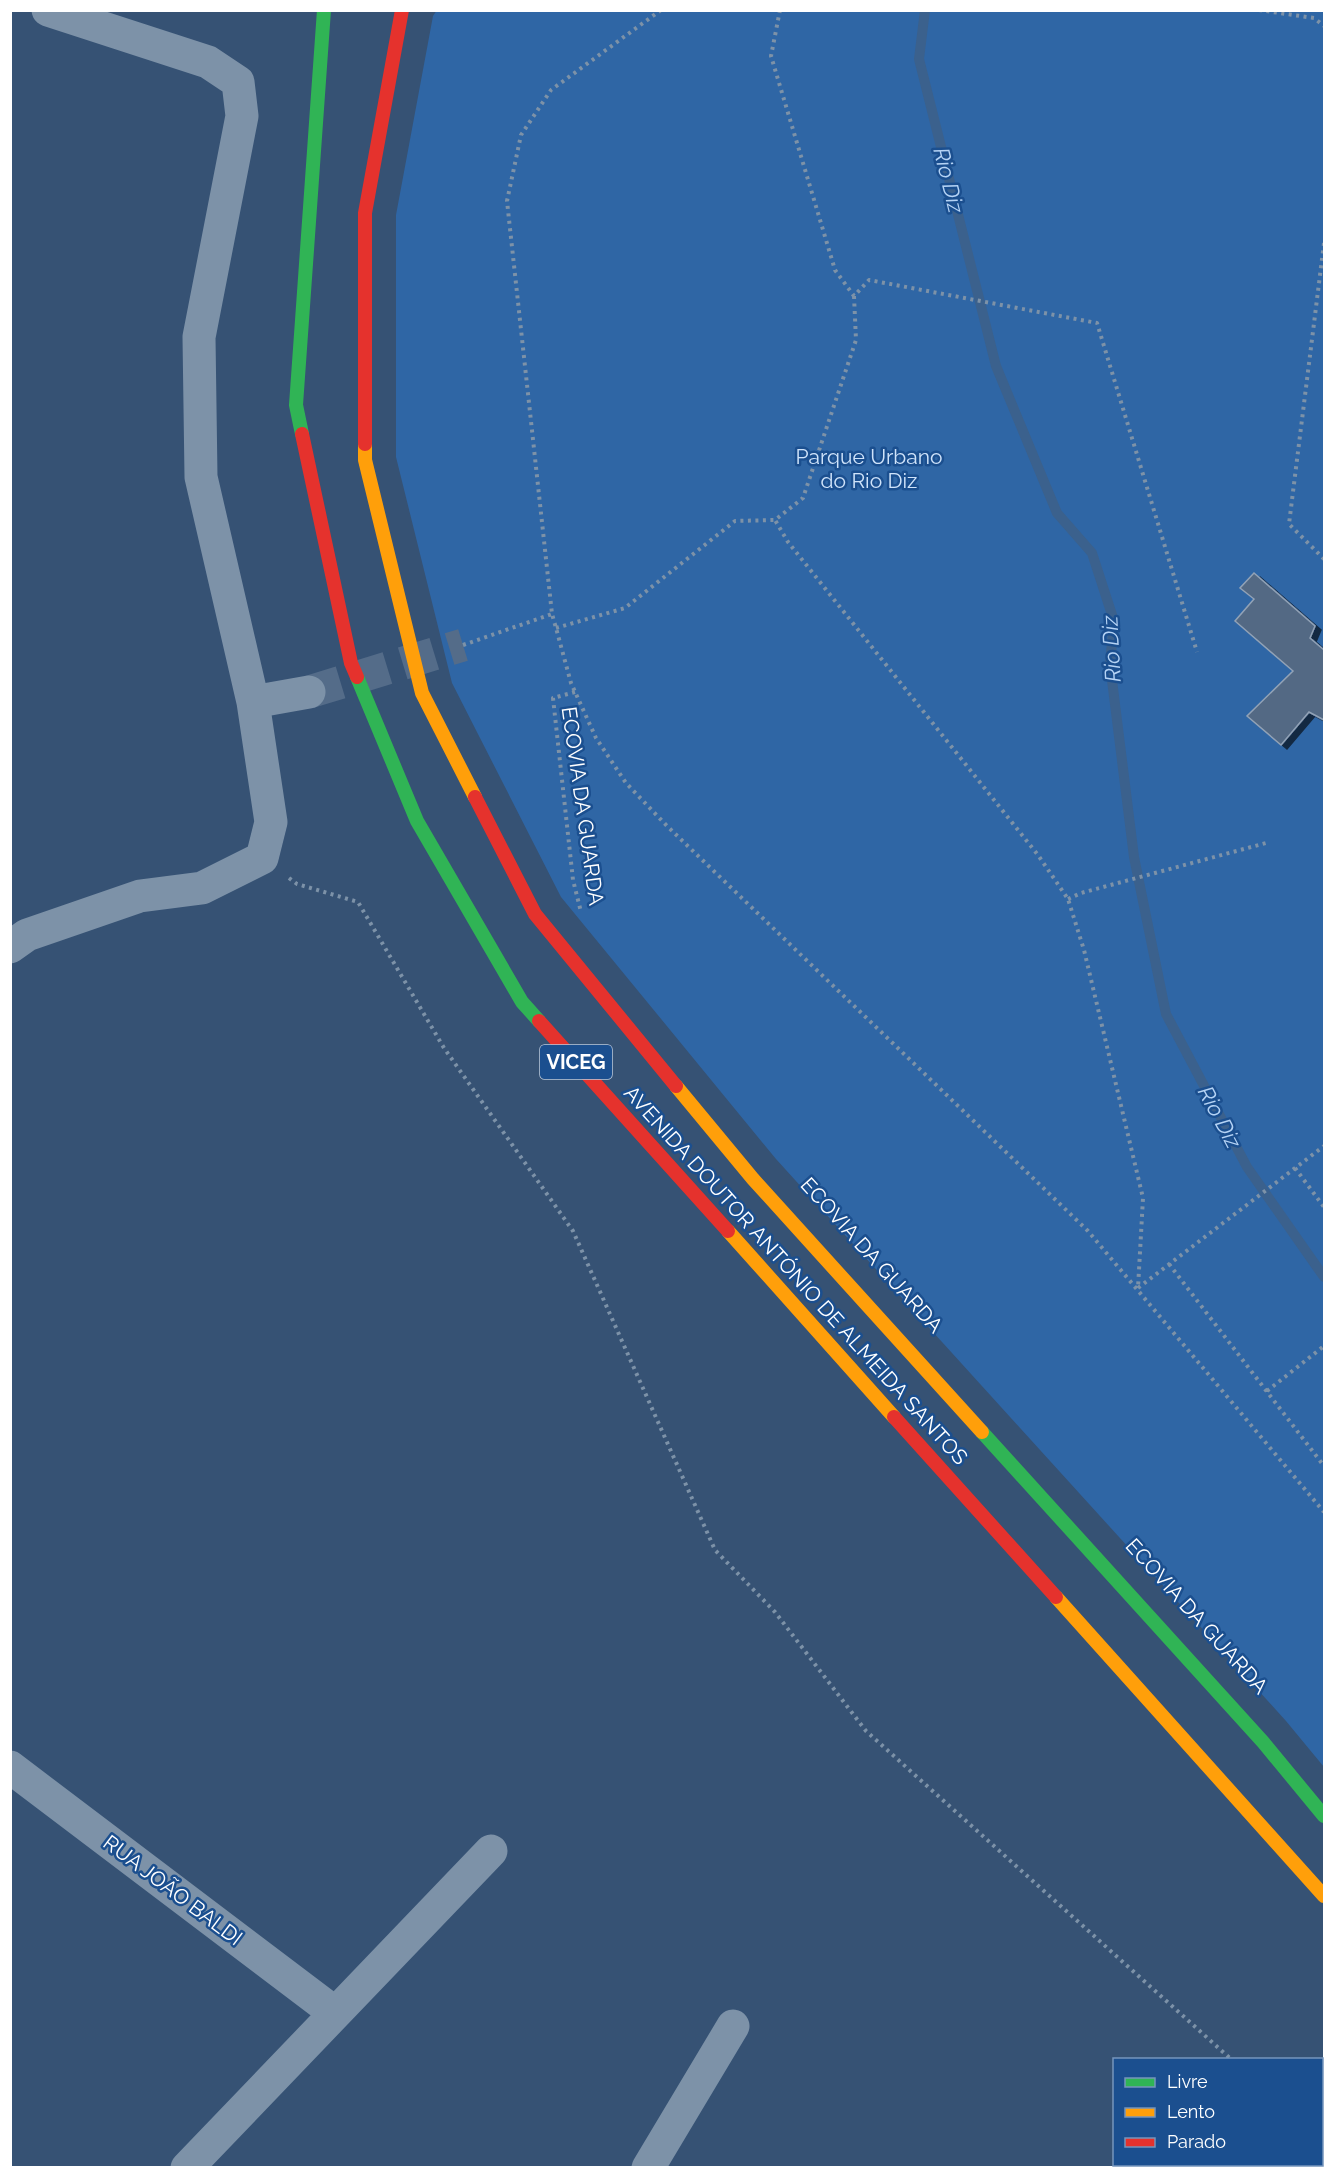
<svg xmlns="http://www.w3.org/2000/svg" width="1335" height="2178" viewBox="0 0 1335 2178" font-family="Raleway,sans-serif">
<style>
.green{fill:#2f66a5}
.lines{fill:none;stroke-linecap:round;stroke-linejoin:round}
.stream{stroke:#3b618d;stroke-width:10}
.building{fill:#526984;stroke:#92a2b6;stroke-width:1.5;filter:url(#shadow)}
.street-tunnel{stroke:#546c89;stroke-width:33;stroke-dasharray:33 16;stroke-linecap:butt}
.path{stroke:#7d92a8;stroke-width:4;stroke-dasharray:3 4.5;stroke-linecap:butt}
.street{stroke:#7d92a8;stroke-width:33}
.fast{stroke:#30b455;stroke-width:14}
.slow{stroke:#ff9f0a;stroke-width:14}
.jam{stroke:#e5322d;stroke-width:14}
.labels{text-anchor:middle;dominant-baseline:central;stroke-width:5;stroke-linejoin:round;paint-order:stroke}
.shield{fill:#1b4f8f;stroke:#bbcadd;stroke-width:1.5}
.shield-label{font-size:20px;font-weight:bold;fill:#fff}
.park-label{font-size:21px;fill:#cfe3fa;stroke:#1b4f8f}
.street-label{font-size:21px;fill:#fff;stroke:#1b4f8f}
.water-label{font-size:22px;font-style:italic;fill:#b5d3f5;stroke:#1b4f8f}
</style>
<defs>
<filter id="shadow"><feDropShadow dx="6" dy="4" stdDeviation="0" flood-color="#0009"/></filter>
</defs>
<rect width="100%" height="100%" fill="#365274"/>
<path class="green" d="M437 10 1324 11V1767L1286 1721 776 1159 561 897 452 683 396 457V215L433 16Z"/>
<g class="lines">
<path class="stream" d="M925 10 919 59 996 366 1057 513 1092 553 1114 621 1110 664 1134 857 1166 1014 1247 1167 1324 1277"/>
</g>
<path class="building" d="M1254 573 1315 626 1310 638 1324 650V720L1309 712 1281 745 1247 716 1293 671 1235 621 1254 599 1240 588Z"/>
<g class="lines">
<path class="street-tunnel" d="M309 692 463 645"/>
<path class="path" d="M661 10 551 90 521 135 507 201 552 614 556 628 571 683 596 738 626 783 667 826 1088 1231 1324 1512
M780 10 771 56 835 270 854 296 869 280 1097 323 1197 652
M1259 10 1314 18 1324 26
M1324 243 1289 524 1324 559
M854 296 856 340 803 498 775 520 788 542 1038 855 1068 899 1084 950 1143 1198 1138 1288
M556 628 625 608 735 521 775 520
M463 645 552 614
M575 692 553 698 573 880 581 912
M289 878 297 884 358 902 444 1048 573 1231 715 1550 775 1612 866 1731 1232 2060
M1068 899 1081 893 1266 843
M1295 1168 1324 1207
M1169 1264 1324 1466
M1138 1288 1324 1146
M1267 1391 1324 1346
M1322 2130 1324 2132"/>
<path class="street" d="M48 10 208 62 238 82 242 116 199 337 201 477 253 702
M10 947 27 935 140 896 202 888 262 858 271 822 253 702 309 692
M10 1767 335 2013
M187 2168 491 1851
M648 2168 733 2026"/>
<path class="fast" d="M302 434 296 405 324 10
M357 677 417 821 522 1002 539 1021
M982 1432 1263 1742 1324 1816"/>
<path class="slow" d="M365 444V460L422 693 475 797
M676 1086 753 1179 982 1432
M728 1231 894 1417
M1056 1597 1324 1896"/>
<path class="jam" d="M302 434 351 663 357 677
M365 444V213L402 10
M475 797 535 914 676 1086
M539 1021 728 1231
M894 1417 1056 1597"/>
</g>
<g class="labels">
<rect class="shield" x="540" y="1045" width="72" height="34" rx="4.5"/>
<g class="shield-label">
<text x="576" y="1062">VICEG</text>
</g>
<g class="park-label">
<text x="869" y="456">Parque Urbano<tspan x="869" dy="24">do Rio Diz</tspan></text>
</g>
<g class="street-label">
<text transform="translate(583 806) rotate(82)">ECOVIA DA GUARDA</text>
<text transform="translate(872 1255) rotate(48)">ECOVIA DA GUARDA</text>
<text transform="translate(796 1275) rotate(48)">AVENIDA DOUTOR ANTÓNIO DE ALMEIDA SANTOS</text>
<text transform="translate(1197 1616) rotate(48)">ECOVIA DA GUARDA</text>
<text transform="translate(173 1890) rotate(37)">RUA JOÃO BALDI</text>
</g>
<g class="water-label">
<text transform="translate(949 180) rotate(76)">Rio Diz</text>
<text transform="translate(1111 649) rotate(-93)">Rio Diz</text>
<text transform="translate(1220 1117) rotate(62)">Rio Diz</text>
</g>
</g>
<rect width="1335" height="2178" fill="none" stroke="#ffffff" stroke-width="24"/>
<rect x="1113" y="2058" width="210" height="108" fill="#1b4f8f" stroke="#7695bc" stroke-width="1.5"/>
<rect x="1125" y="2078" width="30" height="9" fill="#30b455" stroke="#7695bc" stroke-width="1.5"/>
<text x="1167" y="2088" font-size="18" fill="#ffffff">Livre</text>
<rect x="1125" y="2108" width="30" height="9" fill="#ff9f0a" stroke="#7695bc" stroke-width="1.5"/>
<text x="1167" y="2118" font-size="18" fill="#ffffff">Lento</text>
<rect x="1125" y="2138" width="30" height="9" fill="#e5322d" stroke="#7695bc" stroke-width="1.5"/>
<text x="1167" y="2148" font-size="18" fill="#ffffff">Parado</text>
</svg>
